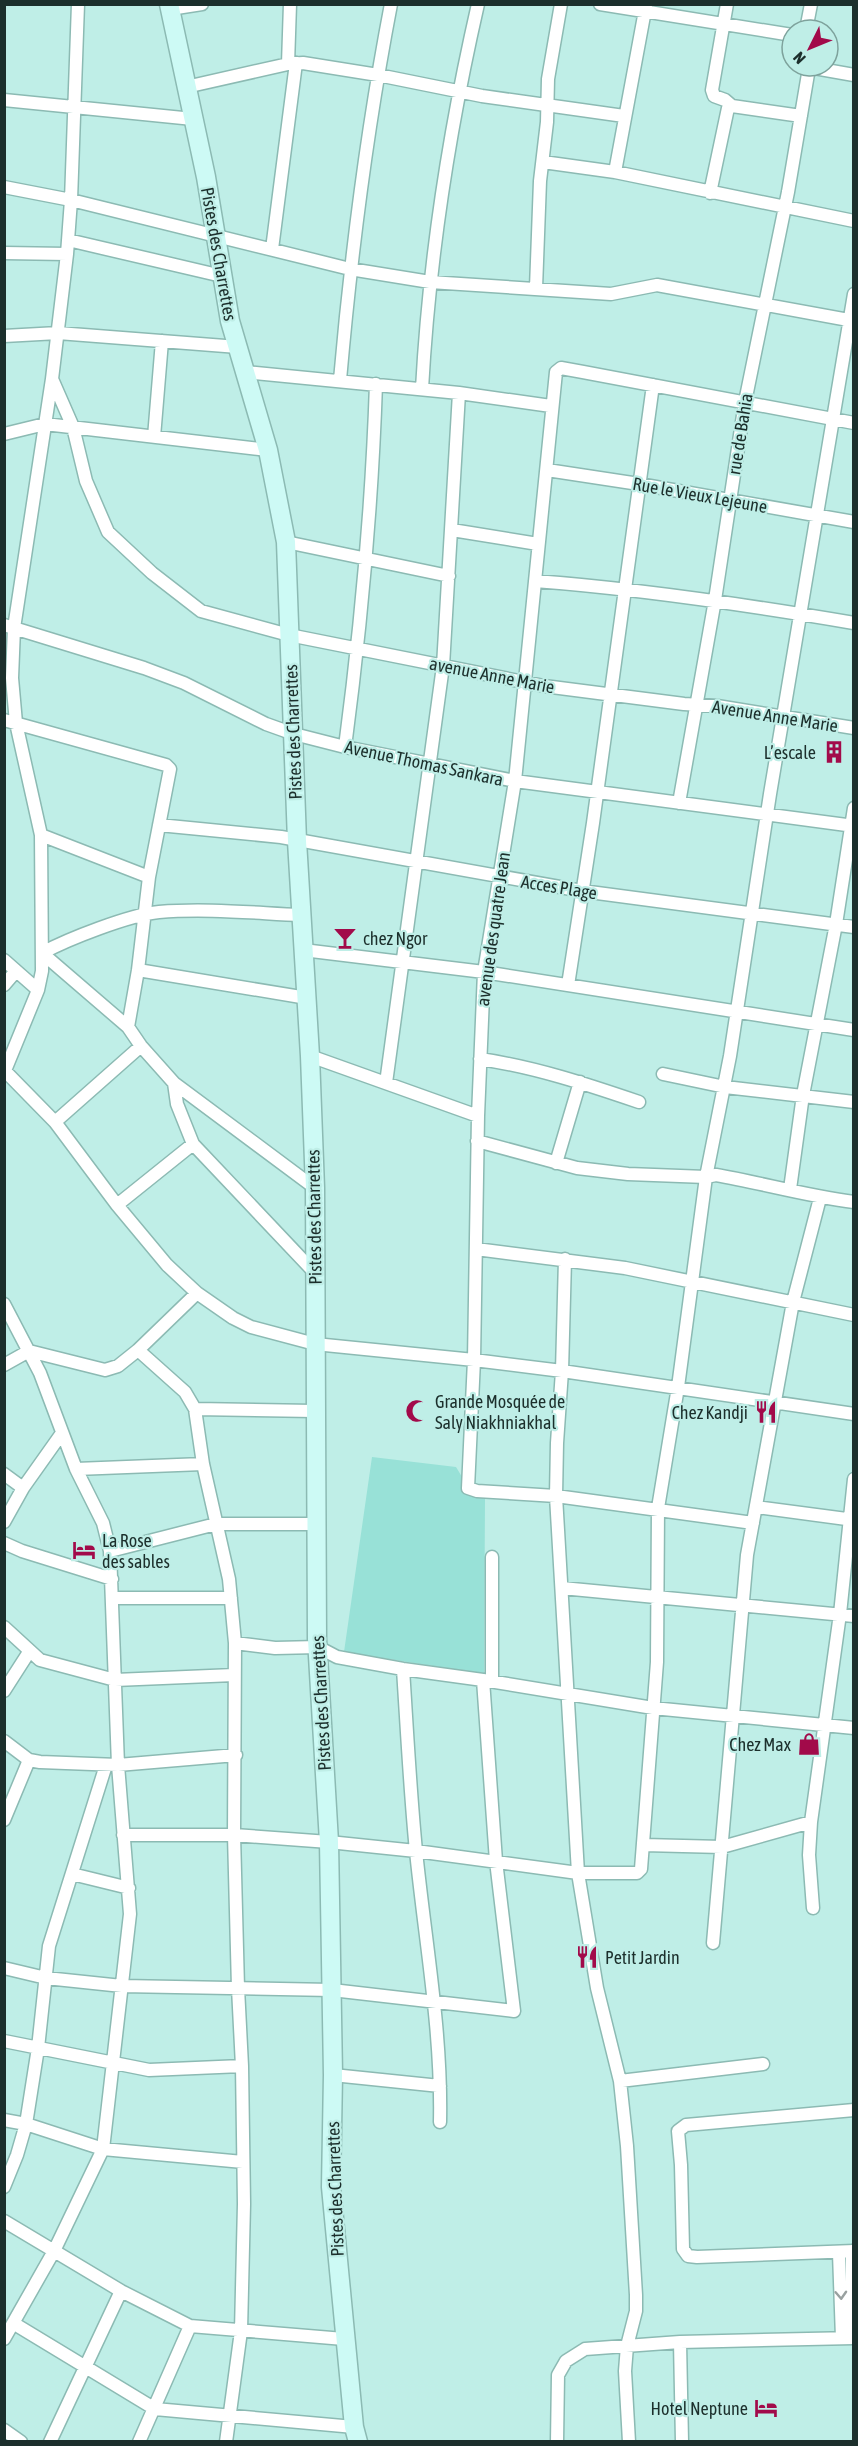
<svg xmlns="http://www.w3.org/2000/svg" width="858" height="2446" viewBox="0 0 858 2446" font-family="'Asap Condensed',sans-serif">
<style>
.green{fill:#98e1d7}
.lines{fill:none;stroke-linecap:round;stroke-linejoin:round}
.street-casing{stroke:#8cbab3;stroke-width:15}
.secondary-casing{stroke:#8cbab3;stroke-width:21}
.street{stroke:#fff;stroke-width:12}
.secondary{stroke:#cdfaf5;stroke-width:18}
.oneway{stroke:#99a1a0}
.labels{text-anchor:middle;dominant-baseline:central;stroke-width:4.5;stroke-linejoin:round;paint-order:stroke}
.street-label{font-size:18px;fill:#1c2f2c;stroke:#bfeee7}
.poi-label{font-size:18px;fill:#1c2f2c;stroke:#bfeee7;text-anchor:end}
</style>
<rect width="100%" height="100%" fill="#bfeee7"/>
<path class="green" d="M372 1457 456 1467 470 1490 485 1499 484 1674 344 1652Z"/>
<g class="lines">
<g class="street-casing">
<path id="street" d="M600 4 792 35
M727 4 712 90 714 96 725 100 732 106
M170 9 202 4
M806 30 811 4
M288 64 290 4
M803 66 854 75
M186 87 288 64 303 63 378 75 482 96 624 116
M4 100 193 119
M543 162 615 172 854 221
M615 172 646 5
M4 187 71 200 350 269 430 282 611 294 657 285 854 321
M710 193 728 108 732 106 801 116
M68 240 222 276
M272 249 296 63
M4 253 67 254
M536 288 540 181 547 122 548 79 561 4
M4 336 58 333 238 347
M245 372 459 393 551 406
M52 379 73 427 86 481 108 532 152 573 201 611 289 635 544 686 684 704 717 706 854 728
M340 380C351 254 367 129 391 4
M422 389C429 259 449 131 478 4
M4 434 45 424 268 450
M154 437 162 341
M547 470 639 484 854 522
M452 530 538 544
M286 542 449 576
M535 581C642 589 748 605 854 623
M4 625 144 668 184 683 266 724 294 734 345 747 515 781 854 826
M4 720 166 765 170 769 149 877 138 970 128 1027
M345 747C361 626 372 505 376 384
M679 803 715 600 745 402 788 192 809 68
M159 825 281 837 582 891 854 927
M41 835 149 877
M301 915C254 913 206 908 159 912 129 915 68 939 42 953L128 1027 141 1046 174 1083 177 1104 193 1144 316 1274
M303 950 484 972 854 1030
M4 960 38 990
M138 970 307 998
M4 985 16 971
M568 985 593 823 653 385
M310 1056 478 1116
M480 1059C535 1067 586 1084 639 1102
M5 1071 55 1122 117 1205 167 1265 197 1293 233 1318 251 1327 315 1344 474 1360 562 1371 854 1414
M4 1073 38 990 42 971 41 835 16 723 12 678 14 628 52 379 67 254 71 200 78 4
M663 1074 725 1087 854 1102
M174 1083 315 1188
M386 1083 443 666 459 393
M55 1122 141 1046
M477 1141 577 1168 628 1174 706 1177 716 1175C762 1183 807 1196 854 1202
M556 1163 580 1082
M790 1189 803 1095 836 924 854 808
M117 1205 193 1144
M476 1249 625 1268 854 1315
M565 1259 562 1371 557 1443 556 1496 578 1873 597 1988 620 2081 627 2146 636 2295V2311L627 2346 625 2371 629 2442
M197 1293 138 1350 185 1392 195 1409 203 1464 229 1579 235 1643 234 1835 238 1988 242 2066 244 2204 241 2331 226 2442
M4 1304 40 1373 76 1469 103 1523 110 1551 118 1765 130 1914 103 2149 54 2251 4 2339
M4 1365 29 1351 105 1370 118 1366 138 1350
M195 1409 314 1411
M76 1469 203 1464
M4 1474 23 1488
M756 1507 854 1520
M4 1522 23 1488 62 1433
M753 1523 556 1496 477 1491 468 1488 474 1360 478 1116 484 972 515 781 556 372 561 368 583 372 854 423
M4 1543 22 1551 112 1579
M110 1551 216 1524H316
M562 1588 854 1616
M113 1598H231
M4 1627 40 1660 115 1680 234 1675
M235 1643 275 1648 318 1647 337 1657 403 1669 483 1680 653 1708 854 1728
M403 1669C407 1730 410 1790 416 1851 425 1941 442 2031 440 2122
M492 1681V1557
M4 1691 29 1652
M4 1741 29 1760 40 1762 118 1765 236 1755
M4 1820 29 1760
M123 1835H234L329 1842 416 1851 578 1873H637L641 1869 657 1662 658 1508 678 1387 706 1177 730 1056 770 794 854 294
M644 1845 722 1847 811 1822
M72 1874 129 1888
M813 1908 809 1855 811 1822 840 1614 854 1479
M713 1943 747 1555 793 1302 820 1198
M4 1968 46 1978 122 1986 332 1990 514 2011 496 1861 483 1680
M4 2041 149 2070 242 2066
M333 2075 440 2086
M620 2081 763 2064
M854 2110 686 2125 678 2131 681 2165 683 2249 688 2256 697 2257 854 2251
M4 2120 26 2124 103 2149 243 2162
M4 2187 17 2155 26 2124 38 2048 49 1946 106 1765
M4 2221 121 2291 190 2326 344 2339
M852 2251V2338
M839 2253 842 2338
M13 2323 155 2409 354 2427
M680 2342 682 2442
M4 2430 21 2442
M50 2442 121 2291
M139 2442 190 2326
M557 2442 558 2375 566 2361 585 2349 680 2342 854 2338"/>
</g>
<g class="secondary-casing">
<path id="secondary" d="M169 4 206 177 230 321 268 450 286 542 297 841 310 1056 315 1188 317 1639 329 1842 333 2075 331 2187 354 2427 358 2442"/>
</g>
<use href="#street" class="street"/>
<use href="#secondary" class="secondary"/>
</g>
<defs><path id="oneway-chevron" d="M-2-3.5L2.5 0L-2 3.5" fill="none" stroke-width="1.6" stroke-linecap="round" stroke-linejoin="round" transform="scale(1.5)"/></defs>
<use class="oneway" href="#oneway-chevron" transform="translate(841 2295) rotate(87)"/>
<defs>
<g id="building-bare" transform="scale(1.8)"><path d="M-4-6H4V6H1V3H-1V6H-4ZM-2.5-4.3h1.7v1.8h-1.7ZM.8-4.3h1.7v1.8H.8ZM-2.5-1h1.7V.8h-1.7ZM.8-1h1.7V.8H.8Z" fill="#a20a4a" stroke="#bfeee7" stroke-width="2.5" paint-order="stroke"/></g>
<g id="bar-bare" transform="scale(1.8)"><path d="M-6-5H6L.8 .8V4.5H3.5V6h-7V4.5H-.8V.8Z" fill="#a20a4a" stroke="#bfeee7" stroke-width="2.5" paint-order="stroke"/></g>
<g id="mosque-bare" transform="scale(1.8)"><path d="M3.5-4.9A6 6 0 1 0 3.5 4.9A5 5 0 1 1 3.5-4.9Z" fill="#a20a4a" stroke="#bfeee7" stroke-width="2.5" paint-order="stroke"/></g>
<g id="restaurant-bare" transform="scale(1.8)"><path d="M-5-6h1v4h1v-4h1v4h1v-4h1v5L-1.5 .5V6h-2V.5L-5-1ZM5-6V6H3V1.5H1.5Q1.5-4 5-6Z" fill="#a20a4a" stroke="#bfeee7" stroke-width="2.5" paint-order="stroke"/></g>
<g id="hotel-bare" transform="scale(1.8)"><path d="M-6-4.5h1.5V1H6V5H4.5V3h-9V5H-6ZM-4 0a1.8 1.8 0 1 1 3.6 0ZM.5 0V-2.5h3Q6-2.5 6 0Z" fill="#a20a4a" stroke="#bfeee7" stroke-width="2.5" paint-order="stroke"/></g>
<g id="shop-bare" transform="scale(1.8)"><path d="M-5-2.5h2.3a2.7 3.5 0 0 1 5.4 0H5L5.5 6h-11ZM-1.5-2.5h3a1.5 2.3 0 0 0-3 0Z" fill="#a20a4a" stroke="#bfeee7" stroke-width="2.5" paint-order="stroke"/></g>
</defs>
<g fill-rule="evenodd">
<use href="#building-bare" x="834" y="752"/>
<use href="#bar-bare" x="345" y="938"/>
<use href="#mosque-bare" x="417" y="1411"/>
<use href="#restaurant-bare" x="766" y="1412"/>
<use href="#hotel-bare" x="84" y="1550"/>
<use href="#shop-bare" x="809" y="1744"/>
<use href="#restaurant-bare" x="587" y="1957"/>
<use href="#hotel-bare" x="766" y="2408"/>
</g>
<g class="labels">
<g class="street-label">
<text transform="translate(219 254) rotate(80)">Pistes des Charrettes</text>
<text transform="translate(740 434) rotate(-81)">rue de Bahia</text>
<text transform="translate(700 495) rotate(10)">Rue le Vieux Lejeune</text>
<text transform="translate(492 675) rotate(11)">avenue Anne Marie</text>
<text transform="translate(775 716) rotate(9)">Avenue Anne Marie</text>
<text transform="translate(293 732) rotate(-92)">Pistes des Charrettes</text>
<text transform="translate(424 763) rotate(12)">Avenue Thomas Sankara</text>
<text transform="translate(559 887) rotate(9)">Acces Plage</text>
<text transform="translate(493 929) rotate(-82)">avenue des quatre Jean</text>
<text transform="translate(314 1217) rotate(-91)">Pistes des Charrettes</text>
<text transform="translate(321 1703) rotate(-93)">Pistes des Charrettes</text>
<text transform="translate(335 2189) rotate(-92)">Pistes des Charrettes</text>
</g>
<g class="poi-label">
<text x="816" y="752">L’escale</text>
<text x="363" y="938" text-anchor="start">chez Ngor</text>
<text x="435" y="1401" text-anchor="start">Grande Mosquée de<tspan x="435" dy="21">Saly Niakhniakhal</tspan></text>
<text x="748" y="1412">Chez Kandji</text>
<text x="102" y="1540" text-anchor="start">La Rose<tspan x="102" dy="21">des sables</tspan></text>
<text x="791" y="1744">Chez Max</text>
<text x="605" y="1957" text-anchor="start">Petit Jardin</text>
<text x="748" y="2408">Hotel Neptune</text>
</g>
</g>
<rect width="858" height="2446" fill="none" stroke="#1c2f2c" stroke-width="12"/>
<g transform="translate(810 48) rotate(227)"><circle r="28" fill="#bfeee7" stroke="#7ea29c" stroke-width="1.5"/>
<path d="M0-4.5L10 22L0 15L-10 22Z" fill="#a20a4a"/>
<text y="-9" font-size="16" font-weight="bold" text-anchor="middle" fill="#1c2f2c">N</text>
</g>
</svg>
